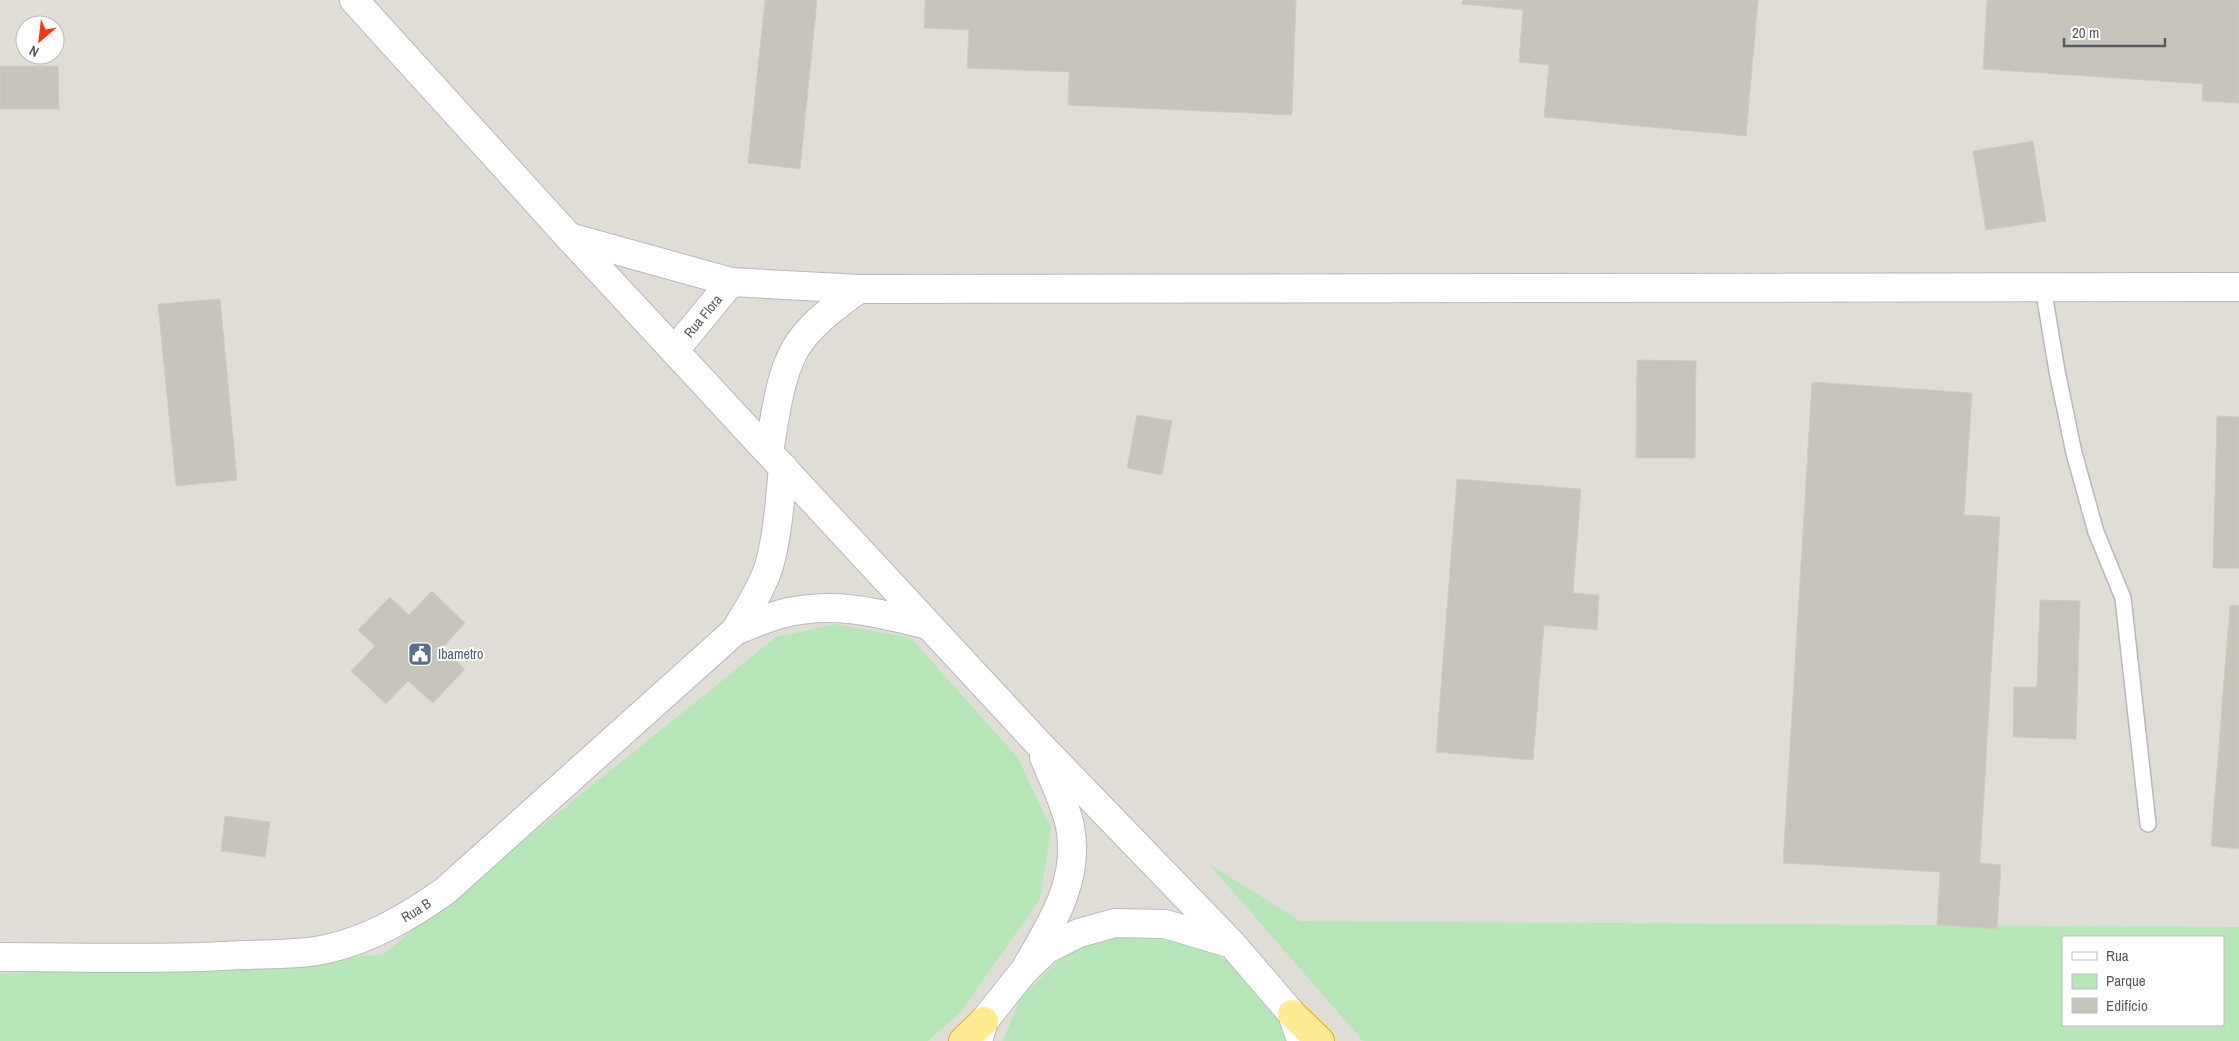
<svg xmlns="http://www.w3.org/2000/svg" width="2239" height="1041" viewBox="0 0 2239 1041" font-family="'Archivo Narrow',sans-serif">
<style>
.industrial{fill:#e0ddd6;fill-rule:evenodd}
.green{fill:#b7e7b9;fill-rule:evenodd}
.building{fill:#c7c4bb;stroke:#d2ccbc}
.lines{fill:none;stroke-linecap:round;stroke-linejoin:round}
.service-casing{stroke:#b7b9bf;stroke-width:18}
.minor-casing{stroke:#b7b9bf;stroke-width:30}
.tertiary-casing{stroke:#b7b9bf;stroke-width:30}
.secondary-casing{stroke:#b9bdc4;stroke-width:30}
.trunk-casing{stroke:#ebac00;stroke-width:30}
.service{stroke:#fff;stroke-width:15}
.minor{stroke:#fff;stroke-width:28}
.tertiary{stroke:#fff;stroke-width:28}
.secondary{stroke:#fff;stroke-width:28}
.trunk{stroke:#ffec92;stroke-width:28}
.labels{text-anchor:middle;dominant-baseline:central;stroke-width:4;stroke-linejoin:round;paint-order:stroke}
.street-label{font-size:14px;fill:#575b61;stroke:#fff}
.service-label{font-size:14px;fill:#4e5e75;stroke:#fff;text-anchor:start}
</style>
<rect width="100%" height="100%" fill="#edeade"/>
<path class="industrial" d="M0 0H2239V1041H0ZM25 25H55V55H25ZM2063 937H2223V1025H2063Z"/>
<path class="green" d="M835 624 911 638 1018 758 1051 829 1040 899 960 1013 928 1041H0V974L382 955 776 637Z
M1208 863 1300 921 2239 927V1041H1363ZM2063 937H2223V1025H2063Z
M1122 935 1196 944 1227 961 1285 1024 1288 1041H1003L1020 999 1066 953Z"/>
<path class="building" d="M765 0H817L800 169 748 163Z
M925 0H1296L1292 115 1068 105 1069 72 967 68 969 30 924 28Z
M1463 0H1758L1746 136 1544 117 1549 65 1519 62 1523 10 1462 4Z
M1987 0H2239V103L2202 101 2203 84 1983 69Z
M0 66H58L59 109H0Z
M2033 141 2046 221 1986 230 1973 151Z
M220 299 237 480 176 486 158 304Z
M1637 360 1696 361 1695 458H1636Z
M1812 382 1972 393 1964 515 2000 517 1980 863 2001 865 1997 929 1937 925 1940 872 1783 863Z
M1137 415 1172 421 1162 475 1127 468Z
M2217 416 2239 417V568H2213Z
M1457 479 1581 489 1573 593 1599 595 1597 630 1544 625 1533 760 1436 752Z
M432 591 465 623 442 648 465 669 433 703 408 681 386 704 351 671 375 646 358 630 390 597 409 615Z
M2040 600 2080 601 2076 739 2013 737 2014 687H2037Z
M2230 605 2239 606V849L2211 846Z
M225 816 270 822 265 857 221 851Z"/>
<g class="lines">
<g class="service-casing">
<path id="service" d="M2043 287 2057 371 2074 453 2096 532 2123 598 2148 824"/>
</g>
<g class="minor-casing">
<g id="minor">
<path d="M569 237 731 282 859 289 2239 287"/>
<path id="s1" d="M675 350 731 282"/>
<path d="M735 631C750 625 766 618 781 614 832 600 879 613 928 625"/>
<path id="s2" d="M0 957C81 957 162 960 243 955 270 954 300 955 327 949 371 939 408 917 445 891L735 631C747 610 762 589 769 566 778 534 780 500 783 467"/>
</g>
</g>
<g class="tertiary-casing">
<path id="tertiary" d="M354 0 569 237 1037 742 1232 944
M769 452C775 418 780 366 802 339 818 318 839 304 859 289
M1027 966C1053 921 1080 880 1070 826 1065 803 1053 779 1044 757"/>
</g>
<g class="secondary-casing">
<path id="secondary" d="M978 1041 984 1021 1023 972 1047 949 1079 933 1115 923 1165 924 1232 944 1292 1014 1300 1037"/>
</g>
<g class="trunk-casing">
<path id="trunk" d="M1292 1014 1320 1041
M963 1041 984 1021"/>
</g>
<use href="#service" class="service"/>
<use href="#minor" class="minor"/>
<use href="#tertiary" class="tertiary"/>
<use href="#secondary" class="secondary"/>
<use href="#trunk" class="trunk"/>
</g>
<defs>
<g id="civic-square" transform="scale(1.25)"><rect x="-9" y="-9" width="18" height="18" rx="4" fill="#5c6f8a" stroke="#fff"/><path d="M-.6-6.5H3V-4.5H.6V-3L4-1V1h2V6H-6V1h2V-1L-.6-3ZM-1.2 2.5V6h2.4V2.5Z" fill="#fff"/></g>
</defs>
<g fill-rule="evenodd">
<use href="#civic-square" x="420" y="654"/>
</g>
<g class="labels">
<g class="street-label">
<text stroke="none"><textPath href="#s1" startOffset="44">Rua Flora</textPath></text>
<text stroke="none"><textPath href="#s2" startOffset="425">Rua B</textPath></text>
</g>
<g class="service-label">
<text x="438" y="654">Ibametro</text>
</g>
</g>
<rect x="2062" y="936" width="162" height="90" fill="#ffffff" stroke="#bcbdc0"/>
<rect x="2072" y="952" width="25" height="8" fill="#ffffff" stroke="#bcbdc0"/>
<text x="2106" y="961" font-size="15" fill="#575b61">Rua</text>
<rect x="2072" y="974" width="25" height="15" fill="#b7e7b9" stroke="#bcbdc0"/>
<text x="2106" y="986" font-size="15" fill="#575b61">Parque</text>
<rect x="2072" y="998" width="25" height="15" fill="#c7c4bb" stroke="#bcbdc0"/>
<text x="2106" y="1011" font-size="15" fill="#575b61">Edifício</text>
<g transform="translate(40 40) rotate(208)"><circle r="24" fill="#ffffff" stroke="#bcbdc0"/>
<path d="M0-4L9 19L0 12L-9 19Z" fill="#f93417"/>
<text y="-8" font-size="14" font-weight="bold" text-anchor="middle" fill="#575b61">N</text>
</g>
<path d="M2064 38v8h101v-8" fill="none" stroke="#575b61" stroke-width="2.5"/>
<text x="2072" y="38" font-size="15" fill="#575b61" stroke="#ffffff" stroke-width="4" paint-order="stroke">20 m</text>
</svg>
